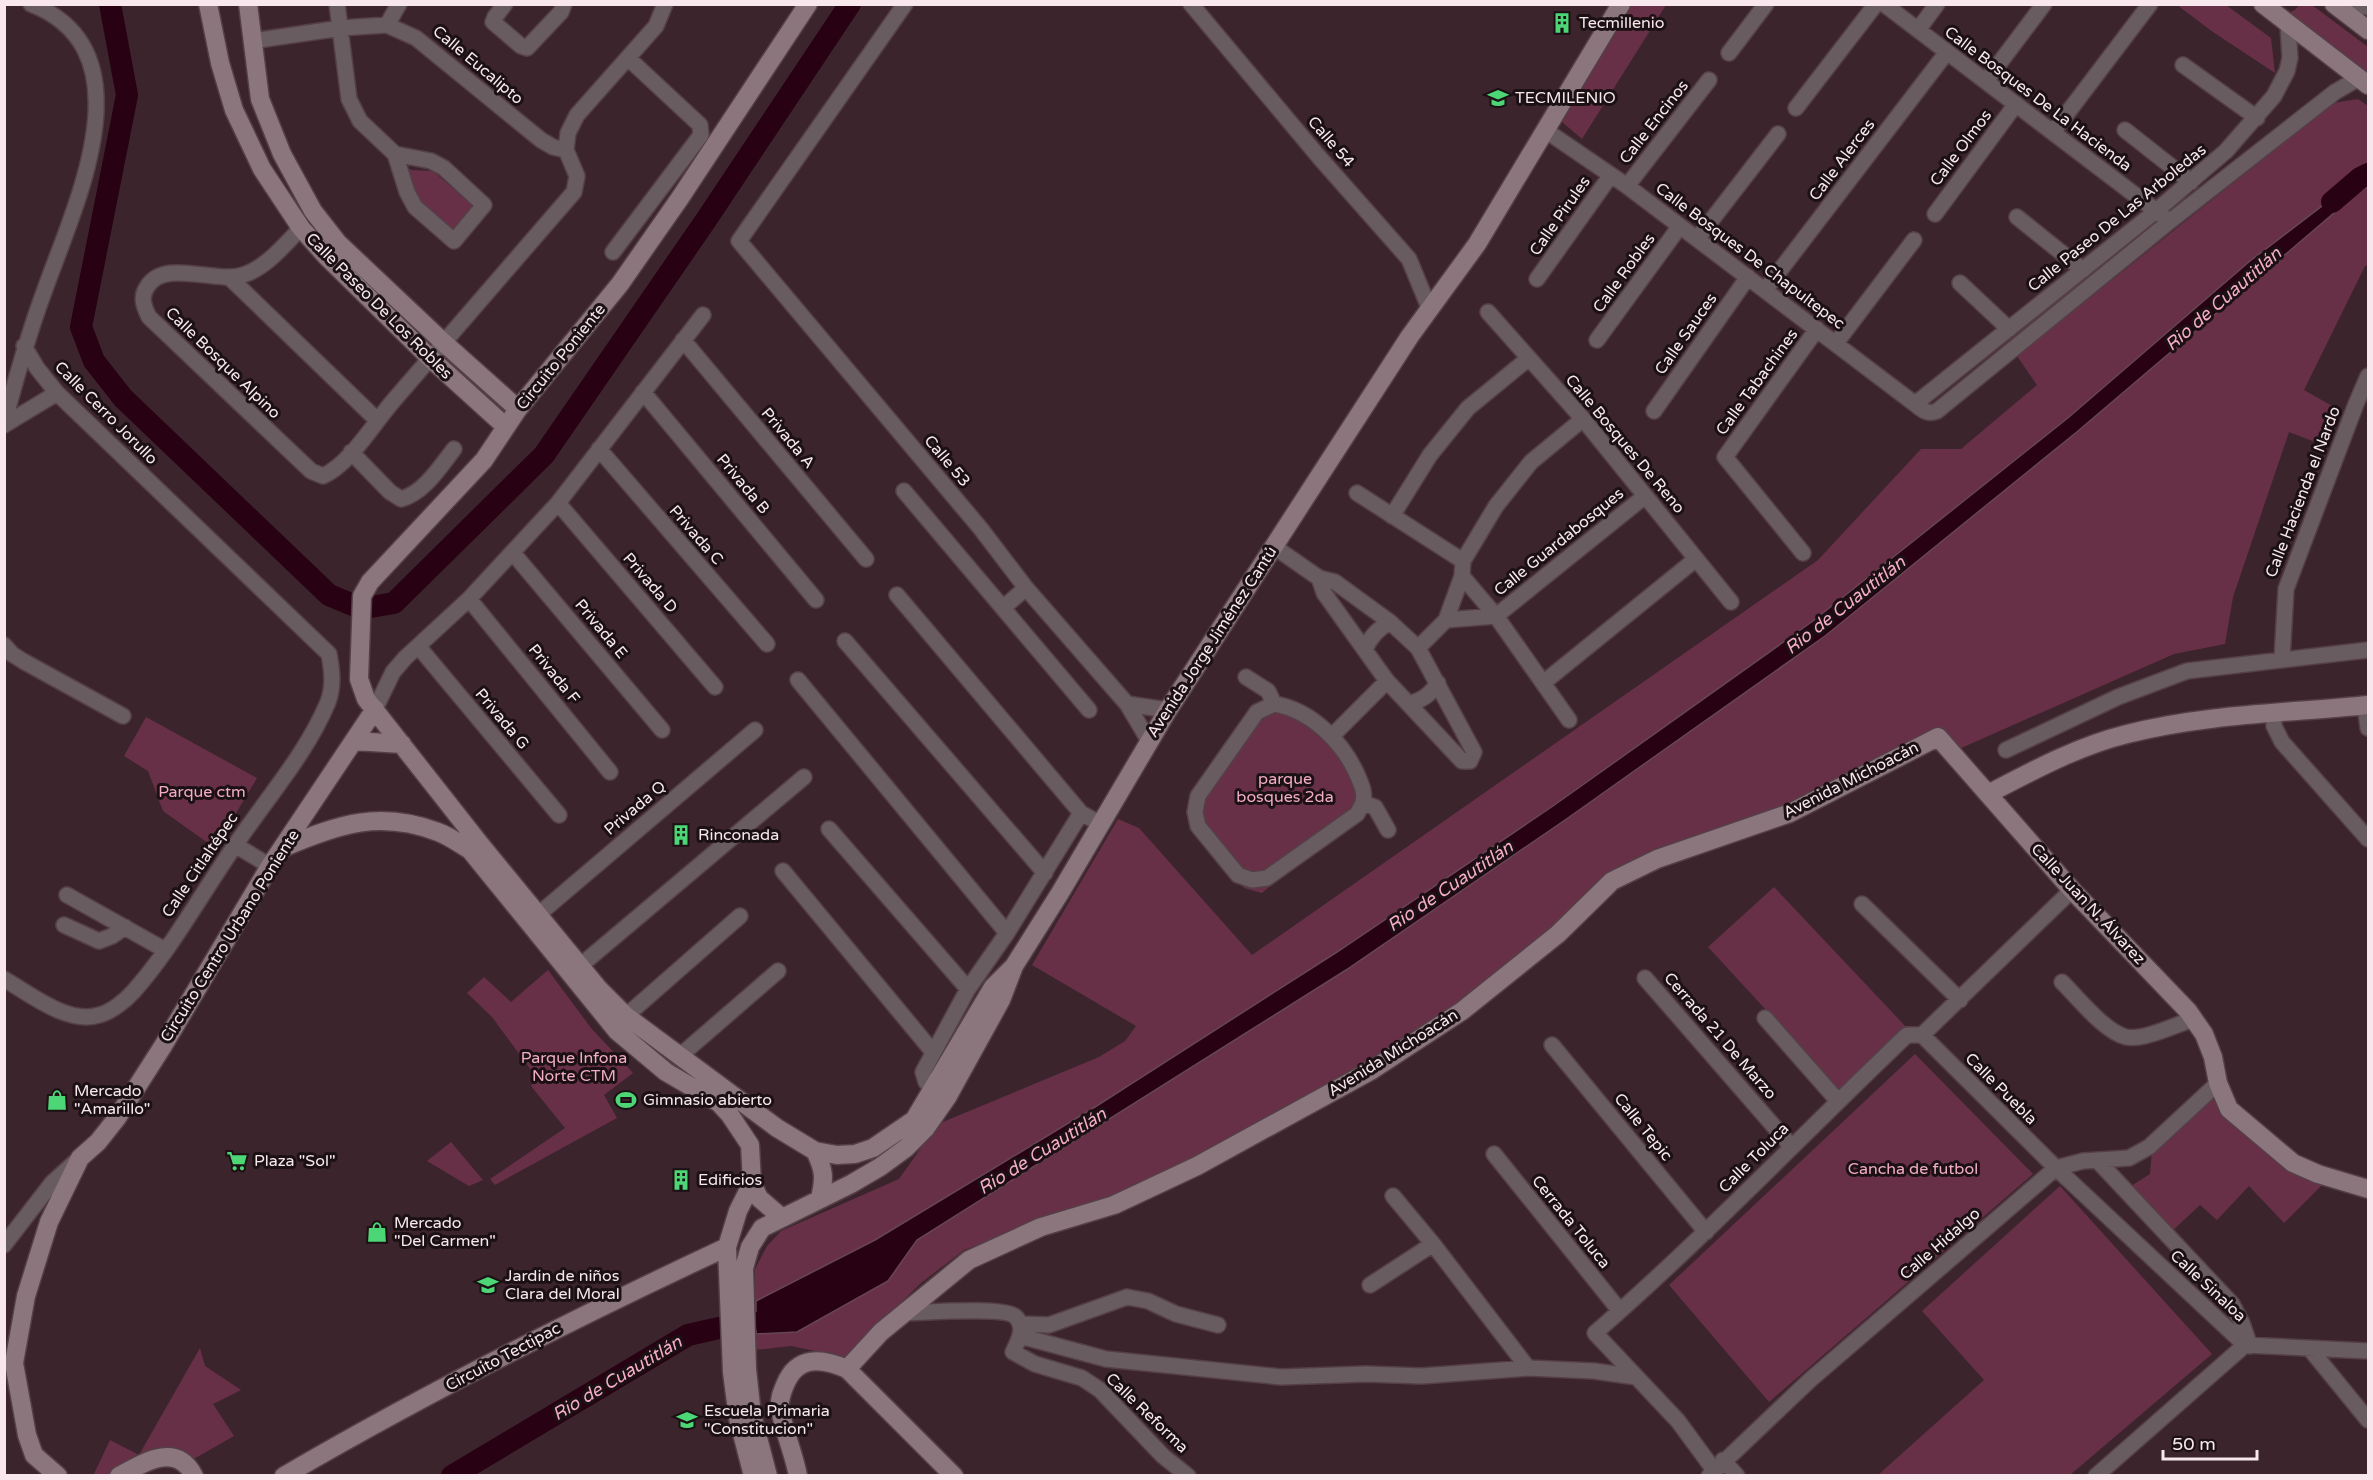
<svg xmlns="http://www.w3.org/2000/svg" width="2373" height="1480" viewBox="0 0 2373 1480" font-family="'Varela Round',sans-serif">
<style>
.green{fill:#683047}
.water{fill:#280113;stroke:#664654;stroke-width:1.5}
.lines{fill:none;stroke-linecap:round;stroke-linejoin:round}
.river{stroke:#280113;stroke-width:22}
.street-casing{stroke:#553f47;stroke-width:18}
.secondary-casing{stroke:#553f47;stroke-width:21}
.street{stroke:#685c60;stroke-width:15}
.secondary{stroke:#8a767c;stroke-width:18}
.labels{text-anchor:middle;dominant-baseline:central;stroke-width:6;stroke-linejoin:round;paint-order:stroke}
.poi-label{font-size:16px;fill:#f8e8ed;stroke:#1b1114;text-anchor:start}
.street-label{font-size:16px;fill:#f8e8ed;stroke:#1b1114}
.park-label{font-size:16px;fill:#f3acc5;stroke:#1b1114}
.water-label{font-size:18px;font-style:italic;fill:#f5adc6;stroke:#1b1114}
</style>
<rect width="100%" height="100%" fill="#3b242c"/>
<path class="green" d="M1623 5H1666L1582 139 1555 116Z
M2177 5H2226L2271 38 2275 73 2213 32Z
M2299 5H2312L2368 47V76L2286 14 2295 10Z
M2358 99 2368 106V265L2365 266 2304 390 2341 411 2323 445 2289 432 2233 597 2225 644 2174 654 1959 749 1939 727 1790 805 1690 839 1553 927 1454 1007 1333 1082 1204 1153 1112 1196 964 1250 921 1283 845 1357 791 1346 755 1350V1269L767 1246 781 1231 899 1179 938 1124 1099 1057 1125 1041 1136 1026 1032 965 1118 819 1139 828 1252 955 1818 560 1921 449H1961L2037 385 2017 356 2333 103Z
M407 168 412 170 433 171 478 210 454 239 415 204Z
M1293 710 1350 762 1361 809 1262 893 1244 888 1221 860 1196 836 1188 822 1187 810 1249 726 1270 711Z
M146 717 257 778 215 848 163 811 148 771 124 756Z
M1774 887 1908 1029 1840 1090 1708 947Z
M548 970 591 1028 633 1073 604 1095 617 1118 495 1185 490 1179 565 1128 531 1086 537 1078 492 1017 467 993 484 977 511 1002Z
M1915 1054 2033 1174 1769 1402 1669 1285Z
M2217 1090 2326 1181 2284 1223 2249 1186 2217 1220 2200 1205 2170 1233 2128 1188 2150 1174 2152 1149Z
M451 1142 483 1180 469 1186 427 1161Z
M2060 1186 2212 1354 2070 1475H1878L1984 1380 1922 1311Z
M200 1348 205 1366 241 1390 213 1404 234 1436 178 1468 161 1467 142 1475 93 1476 110 1440 139 1455Z"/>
<path class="water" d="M2368 171V187L2361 190 2078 431 1825 636 1565 820 1346 970 917 1240 888 1281 797 1332 756 1334V1301L875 1240 1095 1107 1337 952 1553 806 1813 621 2069 417 2250 261Z"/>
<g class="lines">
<path class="river" d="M110 4 127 95 81 327 94 361 123 398 329 595 353 605
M2332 202 2360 178 2368 174
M371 607 394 603 544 455 706 220 850 4
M452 1476 688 1335 750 1321"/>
<g class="street-casing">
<path id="street" d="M337 4 349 99 360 121 395 154 407 192 415 207 454 241 484 205 444 168 431 161 395 154
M505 4 495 17 493 22 521 46 527 48 561 12 564 4
M905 4 739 241 981 529 1026 588 1127 704 1149 741
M1191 4 1319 157 1409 259 1430 310
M1884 4 2164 217
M2338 7H2368
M387 25 399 4
M1918 30 1937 4
M252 41 341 28 387 25 416 38 541 140 553 147 566 150
M1729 53 1766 4
M2183 65 2257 118
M1986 81 2044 4
M1796 108 1876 4
M1545 130 1627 186 1915 404C1922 410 1928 415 1937 411L2169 222 2335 92 2359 78
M2125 130 2191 182
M2053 132 2150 4
M1627 186 1709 80
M1935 214 2016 104
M2017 217 2083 270
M301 228C285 244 266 268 243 275 215 284 164 258 147 287 140 297 144 307 149 317L311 471 323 476C350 464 374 423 394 400 454 330 514 261 574 192L577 176 566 150 568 133 577 115 656 26 665 4
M1697 239 1778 134
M613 252 701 135 700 125 629 59
M229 277 377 420
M1537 279 1611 175
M1960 283 2009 329
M1765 290 1947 52
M1488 312 1583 419 1731 602
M683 340 866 559
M1597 340 1680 226
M1836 343 1914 240
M643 392 816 600
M1915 404 2156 211 2226 151 2274 96 2287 71 2290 58 2288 25
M1654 411 1748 277
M4 423C16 378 28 335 44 292 73 209 152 51 31 4
M4 425 57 393
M599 449 767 644
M351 452 390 492 401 499C424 493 440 467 454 449
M904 491 1089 710
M1357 493 1463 561
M558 503 715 687
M1392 516 1430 455 1468 408 1529 358
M1273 546 1319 578 1335 582 1390 622 1418 648 1474 752 1470 761H1462L1387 681 1324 593 1319 578
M513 553 662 730
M1803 553 1725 457 1817 329
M1462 576 1496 616 1569 720
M897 595 1081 813 1099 823
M469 599 610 772
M1004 607 1026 588
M1496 616 1645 496
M1446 620 1496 616
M845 641 1045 873
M4 645 12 654 23 661 123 716
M418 646 559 815
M1418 648 1446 620 1462 576 1463 561 1496 506 1531 462 1583 419
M1365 649C1371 636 1378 629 1390 622
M2282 659 2286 589 2356 404 2368 376
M1246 677 1268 691 1274 704
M798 680 1007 933
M1543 683 1696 559
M1127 704 1168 710
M1274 704C1312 710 1345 744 1359 779 1362 786 1365 793 1363 802 1362 806 1359 810 1357 814L1267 878 1252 880 1238 875 1198 826 1195 812 1198 796 1257 712Z
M1409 704C1422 700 1430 695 1438 683
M2365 705 2368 728
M375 709 393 672 405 658 469 599 558 503 703 315
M2274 713V726L2282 742 2368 839
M1332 736 1387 681
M2006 750 2118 697 2187 671 2368 650
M1363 803 1375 807 1388 830
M829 829 968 989
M235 845 270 866
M783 871 933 1052
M67 895 165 950
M1862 904 1960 1000
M539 914 755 730
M64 925 99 941 112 936 125 927
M580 966 804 777
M1645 978 1791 1146
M4 979C30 994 68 1025 99 1015 111 1012 125 1001 133 992 170 951 202 893 234 847 265 800 306 755 328 702 334 686 332 670 329 654L57 393 37 368 24 346
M2062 982C2078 998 2105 1032 2126 1037 2143 1041 2177 1024 2194 1019
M626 1016 740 916
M1765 1018 1838 1101
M1922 1035 2056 1168 2245 1345 2368 1351
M1552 1045 1706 1232
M681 1055 778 971
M935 1087 926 1082 923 1072 968 989 1007 933 1081 813
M1494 1154 1620 1311
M2097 1160 2232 1304 2242 1323 2250 1346
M1393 1196 1433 1244 1528 1368
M4 1245 52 1183 75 1162
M1370 1285 1433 1244
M903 1313C922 1313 1005 1306 1016 1317 1026 1328 1018 1341 1013 1352L1035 1364 1082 1378 1100 1390 1163 1456 1188 1476
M1020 1324 1049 1325 1127 1297 1148 1301 1176 1314 1218 1325
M1020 1336 1106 1359 1281 1377 1366 1374 1422 1376 1528 1368 1594 1371 1636 1377
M2310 1349 2368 1420
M1723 1460 1737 1476
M1714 1470 1678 1421 1595 1333C1703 1239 1803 1134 1907 1035H1922L2072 890
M1709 1476 1810 1380 2056 1168 2083 1161 2129 1158 2149 1147 2218 1083
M2096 1476 2245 1345"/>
</g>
<g class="secondary-casing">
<path id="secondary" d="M208 4 220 63 234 110 262 169 301 228 326 256 430 358 505 426
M248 4 260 99 282 154 313 211 338 243 443 342 518 409
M808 4 680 198 620 284 518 409 484 460 370 582 362 596 359 679 366 699 480 844 598 988 626 1016 777 1128 815 1151 837 1155 855 1154 873 1148 914 1120 993 987 1012 968
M2263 4 2368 85
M2334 4 2368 30
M354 741 402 744
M1988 794C2032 771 2078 746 2127 734 2205 714 2288 713 2368 705
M285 847C339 824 380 810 438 832 449 836 460 844 470 850L617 1031 666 1072 719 1103 730 1115 750 1145 752 1183 738 1211 727 1247 732 1372 738 1418 753 1476
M815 1151C824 1170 825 1177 820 1198
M752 1183 759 1198 781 1217
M847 1369 881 1332 969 1260 1041 1227 1114 1205 1197 1166 1372 1070 1462 1011 1558 934 1612 881 1657 859 1790 813 1938 737 2072 890 2188 1011 2204 1034 2213 1057 2218 1083 2229 1109 2293 1163 2318 1174 2368 1189
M58 1476 34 1455 27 1435 14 1363 26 1296 49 1222 80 1158 98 1142 117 1118 163 1046 270 866 375 709
M119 1476C143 1463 176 1441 194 1476
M284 1476C428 1392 577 1317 727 1247
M768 1476 752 1415 747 1369 744 1268 750 1247 762 1228 851 1184 880 1167 906 1148 925 1129 948 1096 1001 1000 1014 966 1060 893 1168 710 1410 336 1477 244 1621 4
M798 1476C794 1453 783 1430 780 1408 779 1399 782 1392 785 1385 797 1355 822 1358 847 1369L954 1476"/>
</g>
<use href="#street" class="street"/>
<use href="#secondary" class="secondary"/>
</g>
<defs>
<g id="building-bare" transform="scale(1.62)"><path d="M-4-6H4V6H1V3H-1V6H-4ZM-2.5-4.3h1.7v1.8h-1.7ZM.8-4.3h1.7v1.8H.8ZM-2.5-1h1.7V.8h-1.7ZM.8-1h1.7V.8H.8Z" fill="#4dd676" stroke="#1b1114" stroke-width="2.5" paint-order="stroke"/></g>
<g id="university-bare" transform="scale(1.62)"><path d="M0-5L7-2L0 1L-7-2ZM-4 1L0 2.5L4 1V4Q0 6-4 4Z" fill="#4dd676" stroke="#1b1114" stroke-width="2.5" paint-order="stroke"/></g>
<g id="shop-bare" transform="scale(1.62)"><path d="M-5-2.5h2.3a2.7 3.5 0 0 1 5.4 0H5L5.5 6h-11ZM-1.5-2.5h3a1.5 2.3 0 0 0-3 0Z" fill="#4dd676" stroke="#1b1114" stroke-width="2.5" paint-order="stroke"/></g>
<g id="stadium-bare" transform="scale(1.62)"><path d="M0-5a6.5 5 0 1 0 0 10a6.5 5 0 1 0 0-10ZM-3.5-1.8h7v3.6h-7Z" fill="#4dd676" stroke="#1b1114" stroke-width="2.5" paint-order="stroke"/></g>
<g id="supermarket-bare" transform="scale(1.62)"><path d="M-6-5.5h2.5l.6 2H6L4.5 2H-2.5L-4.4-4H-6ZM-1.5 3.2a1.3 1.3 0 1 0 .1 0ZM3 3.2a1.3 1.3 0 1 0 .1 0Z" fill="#4dd676" stroke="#1b1114" stroke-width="2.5" paint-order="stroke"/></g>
<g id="school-bare" transform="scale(1.62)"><path d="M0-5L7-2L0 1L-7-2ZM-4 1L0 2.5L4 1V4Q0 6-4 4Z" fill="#4dd676" stroke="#1b1114" stroke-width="2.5" paint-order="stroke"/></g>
</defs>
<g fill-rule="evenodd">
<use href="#building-bare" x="1562" y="23"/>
<use href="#university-bare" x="1498" y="98"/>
<use href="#building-bare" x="681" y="835"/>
<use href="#shop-bare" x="57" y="1100"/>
<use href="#stadium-bare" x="626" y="1100"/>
<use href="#supermarket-bare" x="237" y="1161"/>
<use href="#building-bare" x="681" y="1180"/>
<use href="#shop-bare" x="377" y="1232"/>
<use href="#school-bare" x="488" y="1285"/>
<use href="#school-bare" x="687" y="1420"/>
</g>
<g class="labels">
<g class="poi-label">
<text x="1579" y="23">Tecmillenio</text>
<text x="1515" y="98">TECMILENIO</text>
<text x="698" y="835">Rinconada</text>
<text x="74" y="1091">Mercado<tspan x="74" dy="18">"Amarillo"</tspan></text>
<text x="643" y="1100">Gimnasio abierto</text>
<text x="254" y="1161">Plaza "Sol"</text>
<text x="698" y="1180">Edificios</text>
<text x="394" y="1223">Mercado<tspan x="394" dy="18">"Del Carmen"</tspan></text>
<text x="505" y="1276">Jardin de niños<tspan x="505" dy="18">Clara del Moral</tspan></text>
<text x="704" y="1411">Escuela Primaria<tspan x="704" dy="18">"Constitucion"</tspan></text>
</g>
<g class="street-label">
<text transform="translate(478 65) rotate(40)">Calle Eucalipto</text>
<text transform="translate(2038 99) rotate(37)">Calle Bosques De La Hacienda</text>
<text transform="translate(1654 122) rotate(-52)">Calle Encinos</text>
<text transform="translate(1331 142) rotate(49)">Calle 54</text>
<text transform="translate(1961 148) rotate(-53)">Calle Olmos</text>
<text transform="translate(1842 160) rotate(-53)">Calle Alerces</text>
<text transform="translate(1560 216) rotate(-55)">Calle Pirules</text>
<text transform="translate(2117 218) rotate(-39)">Calle Paseo De Las Arboledas</text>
<text transform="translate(1750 256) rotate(37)">Calle Bosques De Chapultepec</text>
<text transform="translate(1624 273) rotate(-54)">Calle Robles</text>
<text transform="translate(379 306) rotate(45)">Calle Paseo De Los Robles</text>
<text transform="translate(1686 334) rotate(-55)">Calle Sauces</text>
<text transform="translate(561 357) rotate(-51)">Circuito Poniente</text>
<text transform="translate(223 363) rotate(44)">Calle Bosque Alpino</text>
<text transform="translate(1757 382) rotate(-54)">Calle Tabachines</text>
<text transform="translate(106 413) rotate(45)">Calle Cerro Jorullo</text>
<text transform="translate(788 438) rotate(50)">Privada A</text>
<text transform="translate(1625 444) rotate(50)">Calle Bosques De Reno</text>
<text transform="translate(947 461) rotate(50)">Calle 53</text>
<text transform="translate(743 484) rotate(50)">Privada B</text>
<text transform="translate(2303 492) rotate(-69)">Calle Hacienda el Nardo</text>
<text transform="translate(696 535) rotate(49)">Privada C</text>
<text transform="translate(1559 542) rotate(-39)">Calle Guardabosques</text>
<text transform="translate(650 583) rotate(49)">Privada D</text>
<text transform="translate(601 629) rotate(50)">Privada E</text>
<text transform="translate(1212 642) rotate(-57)">Avenida Jorge Jiménez Cantú</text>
<text transform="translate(554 674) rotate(51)">Privada F</text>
<text transform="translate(502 719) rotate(50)">Privada G</text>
<text transform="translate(1851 780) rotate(-27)">Avenida Michoacán</text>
<text transform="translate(635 808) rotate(-40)">Privada Q</text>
<text transform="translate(200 865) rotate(-56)">Calle Citlaltépec</text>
<text transform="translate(2088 904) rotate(47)">Calle Juan N. Álvarez</text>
<text transform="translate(230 936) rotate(-58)">Circuito Centro Urbano Poniente</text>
<text transform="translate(1720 1036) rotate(49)">Cerrada 21 De Marzo</text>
<text transform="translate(1393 1053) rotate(-32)">Avenida Michoacán</text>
<text transform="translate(2001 1089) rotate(45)">Calle Puebla</text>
<text transform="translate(1643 1127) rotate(51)">Calle Tepic</text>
<text transform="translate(1754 1158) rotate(-45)">Calle Toluca</text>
<text transform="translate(1571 1222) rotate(51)">Cerrada Toluca</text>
<text transform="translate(1940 1244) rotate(-41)">Calle Hidalgo</text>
<text transform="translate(2208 1286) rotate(43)">Calle Sinaloa</text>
<text transform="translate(503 1357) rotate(-28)">Circuito Tectipac</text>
<text transform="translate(1147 1413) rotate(44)">Calle Reforma</text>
</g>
<g class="park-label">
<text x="1285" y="779">parque<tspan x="1285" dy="18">bosques 2da</tspan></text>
<text x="202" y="792">Parque ctm</text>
<text x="574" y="1058">Parque Infona<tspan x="574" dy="18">Norte CTM</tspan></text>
<text x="1913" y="1169">Cancha de futbol</text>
</g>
<g class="water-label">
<text transform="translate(2223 299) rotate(-41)">Rio de Cuautitlán</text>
<text transform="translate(1845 605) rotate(-38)">Rio de Cuautitlán</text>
<text transform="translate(1450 886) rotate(-34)">Rio de Cuautitlán</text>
<text transform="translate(1042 1151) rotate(-32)">Rio de Cuautitlán</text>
<text transform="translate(617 1378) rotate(-31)">Rio de Cuautitlán</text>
</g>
</g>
<rect width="2373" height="1480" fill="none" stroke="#f8e8ed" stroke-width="12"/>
<path d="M2163 1450v9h94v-9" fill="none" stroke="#f8e8ed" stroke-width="3"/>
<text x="2172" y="1450" font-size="18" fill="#f8e8ed" stroke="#1b1114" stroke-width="4.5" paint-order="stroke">50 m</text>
</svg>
